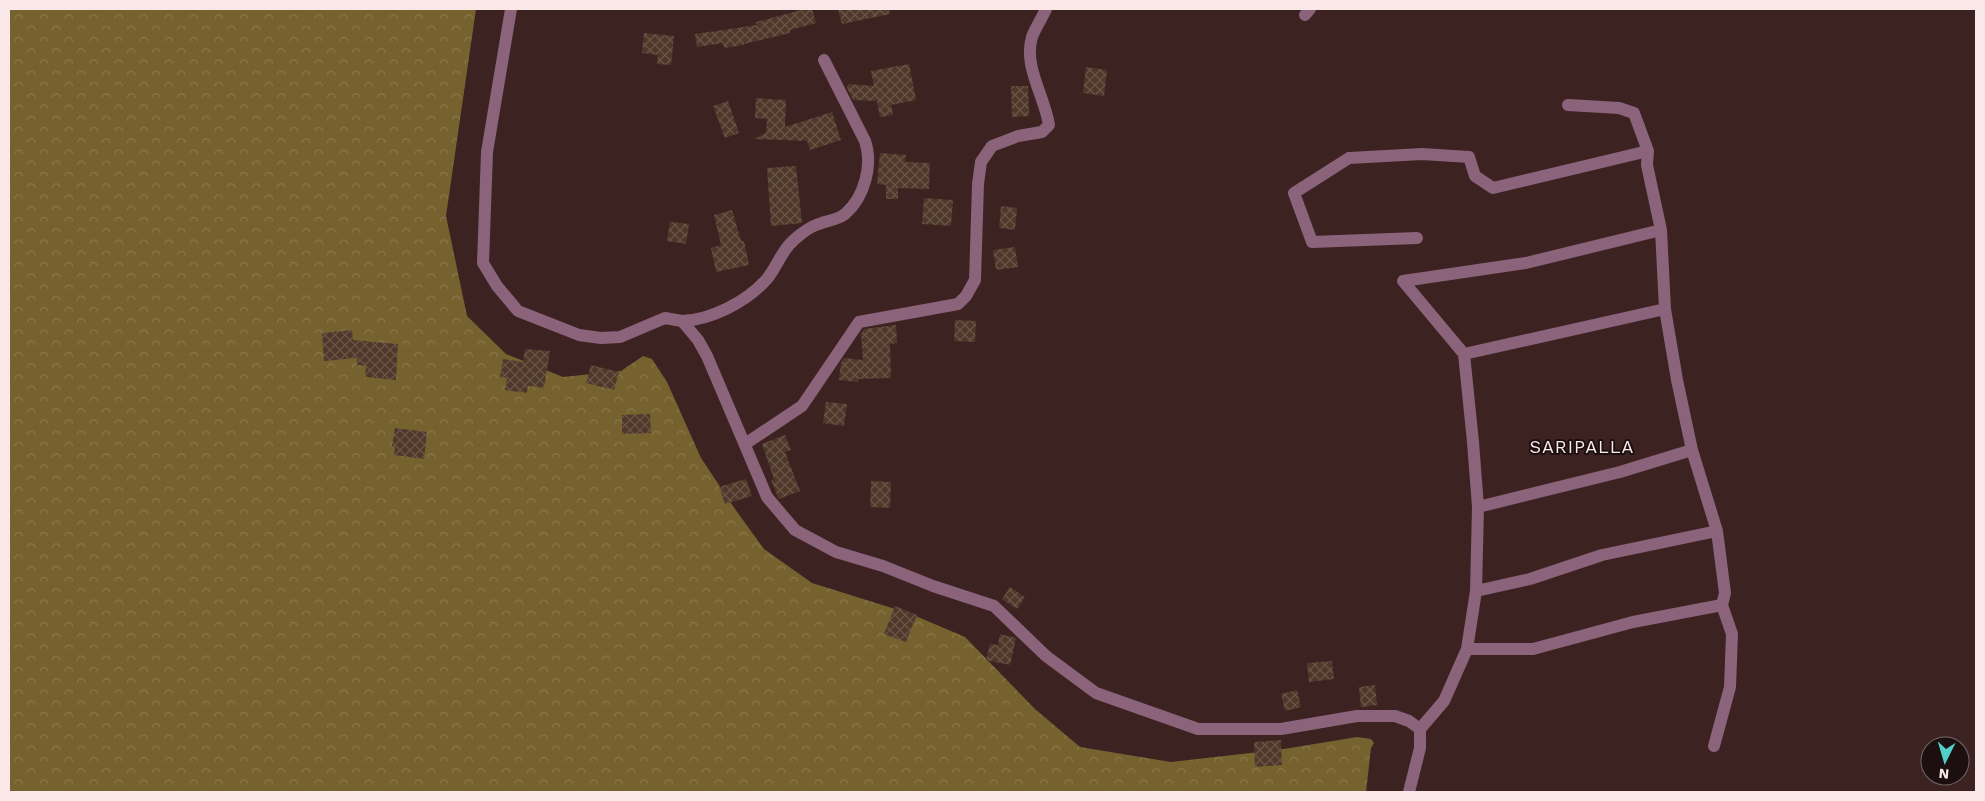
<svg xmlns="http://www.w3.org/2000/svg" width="1985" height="801" viewBox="0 0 1985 801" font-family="'Work Sans',sans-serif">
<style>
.forest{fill:url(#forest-crowns)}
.building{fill:url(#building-cross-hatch)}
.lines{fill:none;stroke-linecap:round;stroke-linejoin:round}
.minor{stroke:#8b637a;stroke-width:12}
.tertiary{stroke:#8b637a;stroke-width:12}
.labels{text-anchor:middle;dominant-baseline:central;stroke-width:4;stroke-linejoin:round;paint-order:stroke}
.quarter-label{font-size:18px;letter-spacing:1px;fill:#fae7e7;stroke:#1b100f}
</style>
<defs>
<pattern id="forest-crowns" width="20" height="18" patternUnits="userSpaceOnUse" patternTransform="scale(1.25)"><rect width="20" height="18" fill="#76622e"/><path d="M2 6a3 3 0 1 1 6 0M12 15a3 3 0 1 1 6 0" fill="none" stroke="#8a784c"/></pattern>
<pattern id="building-cross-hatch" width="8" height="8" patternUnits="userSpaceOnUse" patternTransform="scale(1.25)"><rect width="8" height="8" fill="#4f3829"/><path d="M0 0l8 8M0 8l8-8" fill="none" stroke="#695548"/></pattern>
</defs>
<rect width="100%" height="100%" fill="#3d2222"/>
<path class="forest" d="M9 9H476L446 216 467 316 506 354 563 377 621 371 643 356 652 359 667 382 701 458 735 509 764 549 812 583 911 614 965 637 1035 709 1080 747 1171 762 1284 749 1357 737 1371 739 1374 743 1371 748 1366 792H9Z"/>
<path class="building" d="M805 9H812L816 23 790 30V33L744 44V45L724 48 723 43 697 47 695 34 757 25 756 22Z
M838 9H889L890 14 842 24Z
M644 33 674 36 671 65 657 64 658 55 642 53Z
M909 64 916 100 891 105 893 115 880 117 877 101 853 100 847 88 848 84 874 86 871 71Z
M1086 67 1107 70 1104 96 1083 93Z
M1011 86H1028L1029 116 1012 117Z
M756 98 786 100 785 127 832 112 841 140 810 150 807 141 754 139 766 133 767 119 755 118Z
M728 101 739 133 725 138 713 106Z
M880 153 906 155 905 162 930 163 929 189 898 188V199H886V185L877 184Z
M796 166 802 223 771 226 767 168Z
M924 198 953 200 951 226 922 224Z
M1001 206 1017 208 1015 230 999 228Z
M732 210 741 241H744L749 265 716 272 711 248 721 245 714 215Z
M670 222 689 224 686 244 667 241Z
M1015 247 1018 267 996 270 993 250Z
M955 320 976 321 975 342 954 341Z
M896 325 897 343 890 344 891 378 858 379V382L839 380 841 363 844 358 863 360 861 334 864 329Z
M352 330 353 340 398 344 396 380 365 377 366 366 357 365V358L324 361 322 333Z
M525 349 550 351 544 388 528 386 527 393 505 390 507 378 500 377 503 359 523 362Z
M591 365 619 372 614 390 586 383Z
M826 402 847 404 844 426 823 423Z
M650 414 651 433 622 434V415Z
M395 428 427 432 424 459 394 455 395 447 392 446Z
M785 435 791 450 785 452 800 491 779 499 771 480 774 479 762 444Z
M746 479 752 496 725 504 719 487Z
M871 481 891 482 890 508 870 507Z
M1010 587 1025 597 1017 609 1002 599Z
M895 606 917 615 906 642 884 634Z
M1000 634 1016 638 1010 665 986 660 990 644 998 645Z
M1332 661 1334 679 1309 682 1307 663Z
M1375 685 1377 705 1361 707 1359 687Z
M1297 690 1301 707 1285 711 1281 694Z
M1281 740 1282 765 1255 767 1254 742Z"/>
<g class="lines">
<path class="minor" d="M1305 15 1310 9
M1568 105 1619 108 1634 113 1648 151 1647 165 1661 230 1665 309 1677 380 1692 450 1717 531 1725 593 1722 605 1732 634 1730 687 1714 746
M1417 238 1312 242 1294 193 1349 158 1422 154 1469 157 1475 176 1493 188 1648 151
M1403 281 1464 354 1473 442 1478 507 1476 591 1467 649 1444 701 1420 729
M1403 281 1526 263 1661 230
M682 321C711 320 746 302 766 280 775 270 780 255 789 245 795 238 808 228 816 225 825 221 838 220 845 214 865 197 873 164 865 141L824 60
M1464 354 1665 309
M745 444 802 406 859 322 958 304 966 296 975 280 978 184 981 162 992 146 1018 136 1042 132 1049 125C1045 97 1023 66 1032 37 1036 27 1042 18 1046 9
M1478 507 1620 472 1692 450
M1476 591 1530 579 1602 555 1717 531
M1467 649H1533L1633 622 1722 605"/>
<path class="tertiary" d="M511 9 487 152 483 263 497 286 518 311 579 335 601 338 620 337 665 318 682 321 698 340 707 356 767 497 795 530 836 552 883 566 933 586 994 606 1046 656 1096 693 1198 729H1281L1357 716H1395L1409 721 1420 729V748L1409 792"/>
</g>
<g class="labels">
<g class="quarter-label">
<text x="1582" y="446">SARIPALLA</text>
</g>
</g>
<rect width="1985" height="801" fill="none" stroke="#fae7e7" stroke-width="20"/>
<g transform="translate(1945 761) rotate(185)"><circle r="24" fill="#1b100f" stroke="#746665"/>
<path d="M0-4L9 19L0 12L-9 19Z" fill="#53cdca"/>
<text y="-8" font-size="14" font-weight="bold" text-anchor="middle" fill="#fae7e7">N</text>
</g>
</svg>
